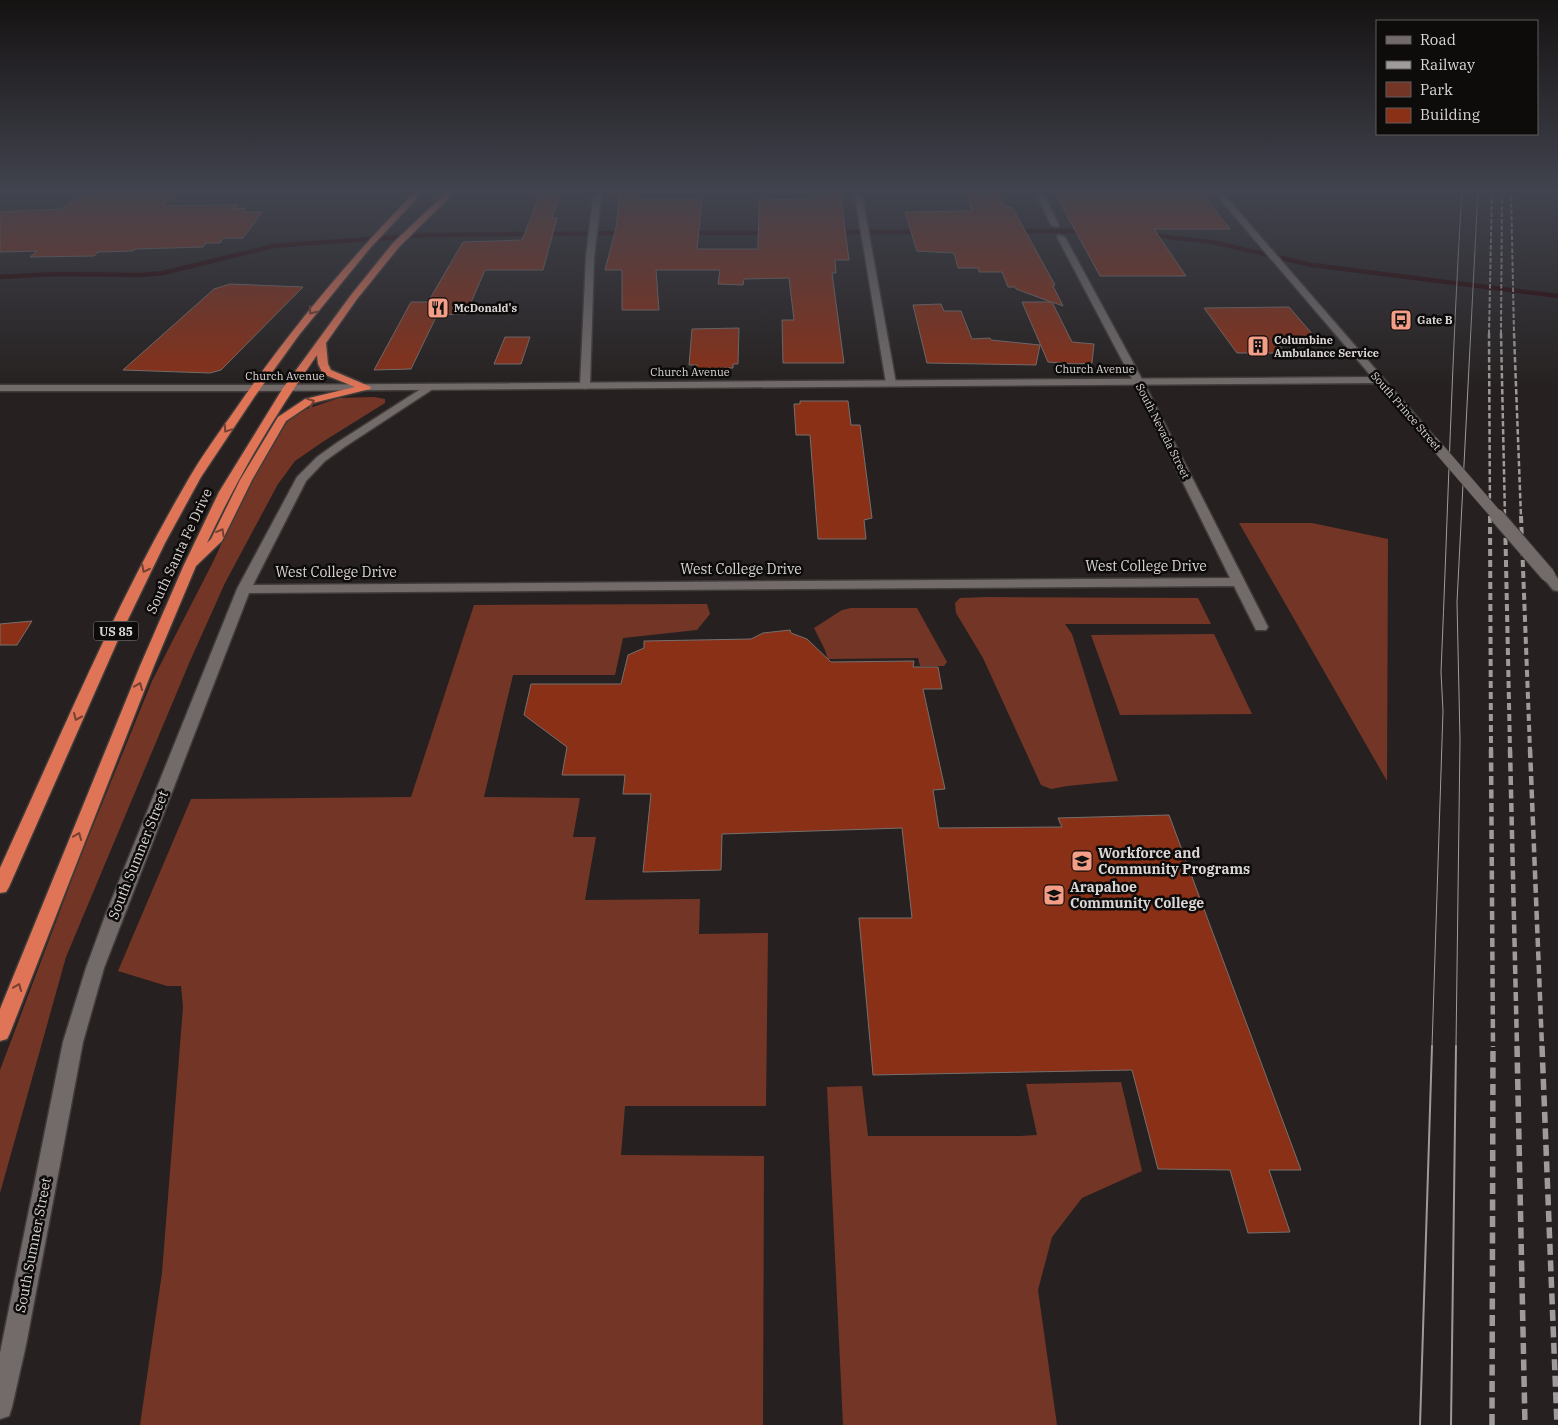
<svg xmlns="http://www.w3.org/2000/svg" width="1558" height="1425" viewBox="0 0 1558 1425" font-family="'IBM Plex Serif',serif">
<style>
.green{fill:#733626}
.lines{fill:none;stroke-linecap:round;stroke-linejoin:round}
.stream{stroke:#260000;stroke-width:4.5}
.building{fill:#893017;stroke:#76706e}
.street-casing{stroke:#403c3a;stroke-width:3}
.secondary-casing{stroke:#403c3a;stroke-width:3}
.highway-casing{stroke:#403c3a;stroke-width:3}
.street{fill:#726b6a;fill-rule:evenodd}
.secondary{fill:#726b6a;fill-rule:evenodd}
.highway{fill:#df7457;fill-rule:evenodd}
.tram-far1{stroke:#9f9b9a;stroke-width:1}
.tram{stroke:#9f9b9a;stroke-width:2}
.rail-far4{stroke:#9f9b9a;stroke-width:2;stroke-dasharray:4.5 2;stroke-linecap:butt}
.rail-far3{stroke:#9f9b9a;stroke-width:2.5;stroke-dasharray:5.5 2.5;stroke-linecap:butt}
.rail-far2{stroke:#9f9b9a;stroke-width:4;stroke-dasharray:7 4;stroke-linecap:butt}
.rail-far1{stroke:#9f9b9a;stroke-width:4.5;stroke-dasharray:9 4.5;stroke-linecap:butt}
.rail{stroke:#9f9b9a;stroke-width:5.5;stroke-dasharray:11 5.5;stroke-linecap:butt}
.secondary-bridge-far1-casing{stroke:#403c3a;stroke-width:12;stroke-linecap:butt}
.secondary-bridge-casing{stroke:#403c3a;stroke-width:16;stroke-linecap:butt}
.secondary-bridge-far1{stroke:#726b6a;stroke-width:11}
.secondary-bridge{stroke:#726b6a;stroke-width:14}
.oneway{stroke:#764031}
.labels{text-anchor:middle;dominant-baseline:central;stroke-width:5;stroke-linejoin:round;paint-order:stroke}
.far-poi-label{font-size:11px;font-weight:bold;fill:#dad6d5;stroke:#0e0b0b;text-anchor:start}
.far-street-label{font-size:11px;fill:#dad6d5;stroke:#0e0b0b}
.shield{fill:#0e0b0b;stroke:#9d9998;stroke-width:1}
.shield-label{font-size:12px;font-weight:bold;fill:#dad6d5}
.street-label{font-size:14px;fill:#dad6d5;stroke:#0e0b0b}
.poi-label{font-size:14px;font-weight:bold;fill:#dad6d5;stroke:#0e0b0b;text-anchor:start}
</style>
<rect width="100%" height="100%" fill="#262120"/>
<path class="green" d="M374 397 385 399V403L324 441 295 461 278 484 225 583 190 661 66 957 0 1193V1070L80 858 152 681 213 562 250 482 292 414 339 398Z
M1239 523H1312L1388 539 1387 781Z
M987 597 1198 598 1211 624H1065L1072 634 1118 781 1067 786 1051 789 1041 785 983 658 956 613 955 603 960 598Z
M707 604 710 614 697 630 623 638 615 675H513L484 797 580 798 573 837H596L585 900 700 899 699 934 768 933 766 1106H625L621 1155 764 1156 763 1425H140L162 1273 183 1007 181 986H167L118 971 191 799 411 797 474 605Z
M851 608H917L947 662 944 666H920L918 658 828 659 825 650 814 628 842 610Z
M1214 634 1252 714 1120 715 1091 635Z
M1121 1082 1142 1171 1082 1198 1052 1237 1038 1290 1057 1425H843L827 1087 862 1086 868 1136H1020L1037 1135 1026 1084Z"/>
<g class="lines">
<path class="stream" d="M1016 231H1084
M836 232H922
M688 233H767
M1151 235 1212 242 1312 265 1558 296
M0 277 56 274 141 275 163 273 274 246 299 244 427 235 624 233"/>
</g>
<path class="building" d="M103 190 176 191 162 206 237 205 234 209 246 208 243 212H262L243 238H223L220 243H206L203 247 135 249 133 251 98 252 94 256 30 257 37 251 0 252V212L62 209 80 194 99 193Z
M966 190H996L1005 207H1012L1055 285 1053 286 1063 306 1052 302 1072 342 1094 344 1092 363 1077 364 1048 362 1022 302H1051L1016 289 1015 287H1008L1002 272H979L978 268H958L954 253 917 251 905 212 972 211Z
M1053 190H1199L1230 229H1154L1186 276H1100Z
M620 191H642L639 199H702L697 249H758L759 200 813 199 812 191H840L849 260H835L836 273H832L844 363H783L782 320H794L789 278 744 279 743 285 718 284 720 270H656L659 310H622V270H605L616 228Z
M540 195H560L552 218H557L543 270H485L466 314 437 315 411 369 374 370 411 302H428L463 242 522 240Z
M230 284 303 287 221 370 210 373 123 370 214 289Z
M941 304 944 311H961L972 339 990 338 991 340 1040 345 1036 365 927 363 913 305Z
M1289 307 1314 336 1273 337 1285 353H1237L1204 308Z
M739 328 738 364H733V368H718V370H696L697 365H689L692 329Z
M505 337H530L521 364H494Z
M800 401H848L851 425H860L872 518 864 520 866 539H818L810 435H796L794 404H800Z
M32 621 17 645H0V624Z
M790 630 791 633 807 639 831 662 914 661 913 667H938L942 689H923L945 789 933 790 939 828 1062 827 1058 818 1169 815 1301 1170H1269L1290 1232 1248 1233 1230 1170 1158 1169 1132 1070 873 1075 859 918H912L902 828 722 834 721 870 643 872 651 794H623L625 775H562L567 747 524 715 531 684H621L628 655 644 648V641L751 639 763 633Z"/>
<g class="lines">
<g class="street-casing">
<path id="street" d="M594 190H602L594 257 590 386 585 389 580 386 586 257Z
M854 190H861L896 383 891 386 886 383Z
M1034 190H1041L1059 225 1058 227 1051 225Z
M1058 235 1065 237 1143 381 1268 627 1266 630H1256L1234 586 249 593 104 968 83 1042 26 1345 12 1407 9 1416 0 1419V1353L63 1042 86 968 105 916 237 589 297 477 317 457 338 442 427 385 431 384 436 387 346 446 325 461 306 481 253 585 1230 578 1133 381 1057 237Z
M0 385H254L259 388 254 391H0Z"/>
</g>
<g class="secondary-casing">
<path id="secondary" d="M1212 190H1220L1437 440 1439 442 1437 444H1429L1377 383 254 391 249 388 254 385 1372 377Z
M1548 571 1553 572 1558 579V591L1553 590 1541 575Z"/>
</g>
<g class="highway-casing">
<path id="highway" d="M417 190H425L371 247 299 335 255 396 201 477 165 543 118 640 9 887 6 892 0 893V868C59 740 113 609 184 487 199 460 217 435 235 410 289 331 350 258 417 190Z
M449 190H457L399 247 357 299 326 343 328 364 331 370 371 387 370 389 313 403 286 421 252 480 222 541 196 566 154 666 10 1033 7 1039 0 1041V1009L140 666 183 567 219 492 283 388 351 295 393 243ZM317 355 318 364 323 374 355 387 305 399 278 417 240 480 211 539 207 543C238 477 275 414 317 355Z"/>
</g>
<use href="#street" class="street"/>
<use href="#secondary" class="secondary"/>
<use href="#highway" class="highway"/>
<path class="tram-far1" d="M1432 1047 1443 711 1441 672C1448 511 1452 350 1462 190
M1456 1047 1460 740 1457 602 1478 190"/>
<path class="tram" d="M1420 1425 1432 1046
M1451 1425 1456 1046"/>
<path class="rail-far4" d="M1511 190 1514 334
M1489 334 1492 190
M1501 334 1502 190"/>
<path class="rail-far3" d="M1489 333 1490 517
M1501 333 1505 517
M1514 333 1521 517"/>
<path class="rail-far2" d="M1490 516 1491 750
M1505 516 1510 750
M1521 516 1530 750"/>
<path class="rail-far1" d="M1491 749 1493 1047
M1510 749 1517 1047
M1530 749 1542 1047"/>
<path class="rail" d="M1517 1046 1525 1425
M1542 1046 1557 1425
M1492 1425 1493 1046"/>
<g class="secondary-bridge-far1-casing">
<path id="secondary-bridge-far1" d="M1433 442 1498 517"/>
</g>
<g class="secondary-bridge-casing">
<path id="secondary-bridge" d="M1497 516 1548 575"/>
</g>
<use href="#secondary-bridge-far1" class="secondary-bridge-far1"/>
<use href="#secondary-bridge" class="secondary-bridge"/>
</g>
<defs><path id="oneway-chevron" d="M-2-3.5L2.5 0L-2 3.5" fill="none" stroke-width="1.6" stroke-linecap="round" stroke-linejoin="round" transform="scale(1.25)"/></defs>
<g class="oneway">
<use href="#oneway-chevron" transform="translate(312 311) rotate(128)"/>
<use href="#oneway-chevron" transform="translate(311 402) rotate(-22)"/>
<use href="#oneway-chevron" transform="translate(227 429) rotate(124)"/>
<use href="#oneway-chevron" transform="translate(221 532) rotate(-61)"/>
<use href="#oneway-chevron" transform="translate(145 569) rotate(117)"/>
<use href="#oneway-chevron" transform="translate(139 686) rotate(-68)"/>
<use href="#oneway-chevron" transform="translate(77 717) rotate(114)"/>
<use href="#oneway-chevron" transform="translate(78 836) rotate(-68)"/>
<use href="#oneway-chevron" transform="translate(18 987) rotate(-68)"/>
</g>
<linearGradient id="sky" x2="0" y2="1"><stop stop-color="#151212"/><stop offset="0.49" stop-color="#41434e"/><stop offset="1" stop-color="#41434e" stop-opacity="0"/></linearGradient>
<rect width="1558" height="389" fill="url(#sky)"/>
<defs>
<g id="restaurant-square" transform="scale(1.125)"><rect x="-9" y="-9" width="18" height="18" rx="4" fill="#f49e87" stroke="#0e0b0b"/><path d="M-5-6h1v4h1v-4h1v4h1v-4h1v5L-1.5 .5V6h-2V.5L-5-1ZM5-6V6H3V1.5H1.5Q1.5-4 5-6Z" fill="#111"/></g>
<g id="bus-square" transform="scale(1.125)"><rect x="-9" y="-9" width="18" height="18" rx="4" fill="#f49e87" stroke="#0e0b0b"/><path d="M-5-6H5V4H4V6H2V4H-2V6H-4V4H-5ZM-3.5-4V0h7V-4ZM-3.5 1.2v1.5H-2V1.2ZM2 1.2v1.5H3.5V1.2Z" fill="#111"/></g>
<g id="building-square" transform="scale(1.125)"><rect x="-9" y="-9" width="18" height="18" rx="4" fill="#f49e87" stroke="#0e0b0b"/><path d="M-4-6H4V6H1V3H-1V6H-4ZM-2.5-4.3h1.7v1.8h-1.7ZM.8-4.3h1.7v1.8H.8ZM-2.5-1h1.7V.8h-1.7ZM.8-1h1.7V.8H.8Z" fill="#111"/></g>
<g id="university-square" transform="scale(1.125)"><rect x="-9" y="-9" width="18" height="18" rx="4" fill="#f49e87" stroke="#0e0b0b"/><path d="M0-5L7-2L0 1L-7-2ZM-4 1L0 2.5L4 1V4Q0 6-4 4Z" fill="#111"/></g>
</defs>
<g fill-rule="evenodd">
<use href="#restaurant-square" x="438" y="308"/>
<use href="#bus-square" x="1401" y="320"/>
<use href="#building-square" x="1258" y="346"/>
<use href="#university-square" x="1082" y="861"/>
<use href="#university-square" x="1054" y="895"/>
</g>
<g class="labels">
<g class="far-poi-label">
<text x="454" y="308">McDonald's</text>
<text x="1417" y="320">Gate B</text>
<text x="1274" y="340">Columbine<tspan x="1274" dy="13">Ambulance Service</tspan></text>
</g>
<g class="far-street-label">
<text x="1095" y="369">Church Avenue</text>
<text x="690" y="372">Church Avenue</text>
<text x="285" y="376">Church Avenue</text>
<text transform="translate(1406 411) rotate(49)">South Prince Street</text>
<text transform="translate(1163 431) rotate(63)">South Nevada Street</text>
</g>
<rect class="shield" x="93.5" y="621.5" width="45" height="19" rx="4"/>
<g class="shield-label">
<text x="116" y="631">US 85</text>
</g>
<g class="street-label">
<text transform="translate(179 551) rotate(-65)">South Santa Fe Drive</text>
<text x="1146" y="566">West College Drive</text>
<text x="741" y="569">West College Drive</text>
<text x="336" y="572">West College Drive</text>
<text transform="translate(138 855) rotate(-68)">South Sumner Street</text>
<text transform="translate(33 1245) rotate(-79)">South Sumner Street</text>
</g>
<g class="poi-label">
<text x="1098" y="853">Workforce and<tspan x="1098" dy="16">Community Programs</tspan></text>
<text x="1070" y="887">Arapahoe<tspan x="1070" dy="16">Community College</tspan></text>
</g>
</g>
<rect x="1376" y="20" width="162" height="115" fill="#0e0b0b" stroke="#605c5c"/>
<rect x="1386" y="36" width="25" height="8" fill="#726b6a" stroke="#605c5c"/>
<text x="1420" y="45" font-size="15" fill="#dad6d5">Road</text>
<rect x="1386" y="61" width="25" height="8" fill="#9f9b9a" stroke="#605c5c"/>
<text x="1420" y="70" font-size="15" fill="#dad6d5">Railway</text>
<rect x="1386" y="82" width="25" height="15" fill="#733626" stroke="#605c5c"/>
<text x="1420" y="95" font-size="15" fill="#dad6d5">Park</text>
<rect x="1386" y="108" width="25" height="15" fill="#893017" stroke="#605c5c"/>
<text x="1420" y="120" font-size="15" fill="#dad6d5">Building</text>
</svg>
